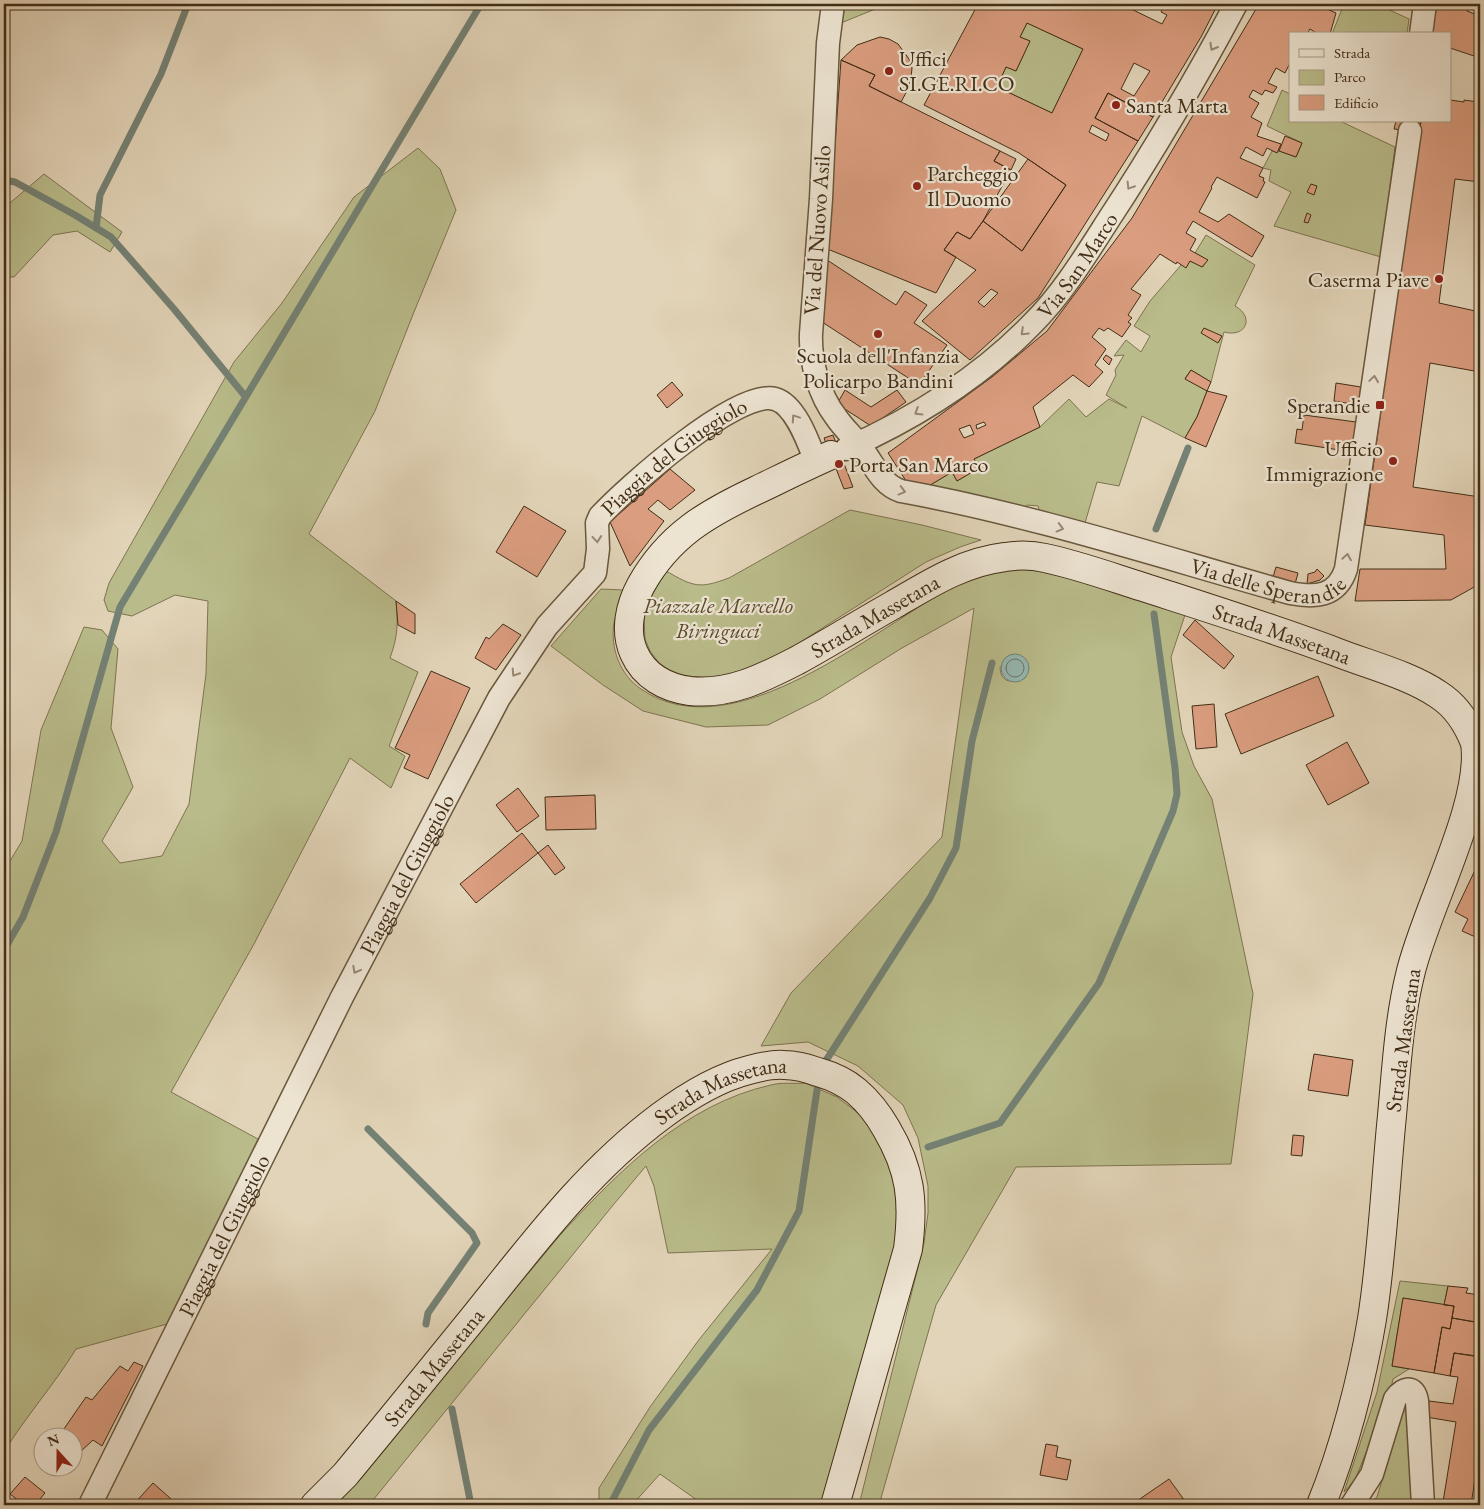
<svg xmlns="http://www.w3.org/2000/svg" width="1484" height="1509" viewBox="0 0 1484 1509" font-family="'EB Garamond',serif">
<style>
.green{fill:#b9bb8a;stroke:#7e7450;fill-rule:evenodd}
.water{fill:#95b8b3;stroke:#748174}
.lines{fill:none;stroke-linecap:round;stroke-linejoin:round}
.shore{stroke:#6c7364;stroke-width:1}
.stream{stroke:#748174;stroke-width:7}
.building{fill:#da9d7f;stroke:#422e16;fill-rule:evenodd}
.street-casing{stroke:#6a583e;stroke-width:25}
.secondary-casing{stroke:#422e16;stroke-width:30}
.street{stroke:#ece3d1;stroke-width:22}
.secondary{stroke:#ece3d1;stroke-width:28}
.oneway{stroke:#978874}
.poi-dot{fill:#8f2418;stroke:#ece3d1;stroke-width:2}
.labels{text-anchor:middle;dominant-baseline:central;stroke-width:4.5;stroke-linejoin:round;paint-order:stroke}
.poi-label{font-size:22px;fill:#422e16;stroke:#ece3d1;text-anchor:start}
.street-label{font-size:22px;fill:#422e16;stroke:#ece3d1}
.park-label{font-size:22px;font-style:italic;fill:#5a4a2d;stroke:#ece3d1}
</style>
<rect width="100%" height="100%" fill="#e2d4b8"/>
<filter id="stains"><feTurbulence type="fractalNoise" baseFrequency=".004" numOctaves="4"/><feColorMatrix values="0 0 0 0 .2 0 0 0 0 .09 0 0 0 0 .02 0 0 0 .5 -.17"/></filter>
<radialGradient id="worn" r=".72"><stop offset=".6" stop-color="#630" stop-opacity="0"/><stop offset="1" stop-color="#630" stop-opacity=".3"/></radialGradient>
<path class="green" d="M844 4H884L885 5 841 23Z
M1344 4H1377L1409 19 1407 34H1332Z
M1027 23 1083 49 1052 113 997 87 1006 67 1016 71 1030 41 1020 37Z
M1282 90 1290 94V121H1340L1395 147 1381 257 1274 226 1291 192 1269 181 1271 170 1263 168 1272 151 1277 152 1279 151 1296 157 1302 143 1267 126Z
M418 148 440 169 456 210 414 312 375 411 309 534 396 601C398 624 398 636 390 658L418 672 389 746 405 756 391 788 350 758 254 944 171 1092 258 1139 167 1324 76 1349C54 1385 26 1416 4 1452V871L22 841 41 730 84 627 102 630 118 649 111 728 133 787 102 841 120 863 162 856 189 804 206 674 208 601 175 595 132 616 108 611 104 600 109 583 234 362 282 303 354 197Z
M44 174 122 232 110 252 77 231 53 235 14 277H4V208Z
M1206 235 1255 265 1235 306C1255 317 1246 338 1224 332L1211 382 1191 370 1185 378 1207 391 1197 417 1185 438 1142 416 1119 486 1097 482 1085 523 1041 515 1038 506 1027 505 1026 512 927 487 952 472 957 481 979 468 974 459 1040 427 1069 399 1086 417 1109 399 1127 408 1106 395 1116 375 1115 370 1124 355 1114 356 1126 340 1141 352 1150 336 1134 326 1150 301 1182 264 1186 267 1190 261 1203 267 1207 260 1195 253Z
M850 510 922 525 981 540 960 547 926 562 777 657 728 679 685 678 671 672 659 663 650 651 645 639 644 617 648 602 666 571C694 587 699 589 729 578Z
M1028 569 1072 579 1185 615 1171 657 1182 732 1194 766 1212 799 1253 994 1231 1164 1016 1167 936 1305 879 1505H859L924 1243 928 1213V1186L918 1138 903 1105 858 1066 808 1042 761 1046 791 993 942 837 974 608 902 648 820 699 768 725 706 727 643 711 603 685 551 646 601 589 624 590C621 601 616 612 614 623 610 648 620 675 641 689 734 753 874 628 955 586 966 581 987 572 998 571 1008 570 1018 570 1028 569ZM1000 667 1029 669 1025 678C1013 682 1001 685 1000 667Z
M805 1083 837 1097 866 1119 888 1152 898 1192 896 1241 824 1505H704L660 1474 632 1505H599V1488L650 1407 698 1341 772 1249 668 1253 654 1186 646 1166 614 1204 369 1505H335L562 1233C619 1171 685 1104 771 1085 781 1082 794 1084 805 1083Z
M1400 1281 1448 1286 1444 1305 1403 1298 1392 1366 1409 1369 1393 1379 1390 1393 1355 1480 1344 1492 1377 1392Z
M1403 1411 1407 1412 1412 1505H1369L1377 1497Z"/>
<path class="water" d="M1001 668a14 14 0 1 1 28 0a14 14 0 1 1-28 0Z"/>
<g class="lines">
<path class="shore" d="M1006 668a9 9 0 1 1 18 0a9 9 0 1 1-18 0Z"/>
<path class="stream" d="M4 180 15 182 75 215 111 237 174 309 245 396
M96 228 100 195 161 74 188 4
M1156 529 1188 448
M4 950 23 917 56 832 120 607 481 4
M827 1059 930 898 956 848 972 741 992 663
M368 1129 472 1233 477 1243 428 1313 426 1324
M928 1147 1000 1123 1099 983 1173 811 1177 794 1175 768 1154 614
M452 1409 471 1505
M610 1505 649 1430 757 1290 799 1211 817 1090"/>
</g>
<path class="building" d="M978 4H1121L1162 24 1167 15 1161 12 1164 6 1170 9 1173 4H1218L1201 37 1153 117 1108 93 1095 118 1138 141 1038 298 970 360 922 321 976 270 944 250 957 232 970 239 983 221 1022 251 1066 185 1019 153 924 105ZM1027 23 1083 49 1052 113 997 87 1006 67 1016 71 1030 41 1020 37ZM1134 63 1150 71 1134 96 1121 89ZM1092 125 1109 134 1106 141 1089 132ZM991 289 998 293 984 307 978 302Z
M1259 4H1316L1336 13 1330 34H1318L1310 29 1307 34H1290V63L1285 73 1276 68 1268 83 1277 87 1273 93 1265 90 1262 95 1253 90 1249 97 1259 103 1251 117 1262 123 1257 136 1281 144 1277 153 1267 148 1263 156 1246 147 1240 158 1263 168 1259 176 1264 178 1263 181 1265 182 1257 198 1217 177 1211 187 1212 188 1199 212 1218 222 1229 214 1264 236 1252 257 1193 221 1186 233 1196 239 1190 250 1208 260 1202 267 1190 261 1186 268 1177 262 1176 264 1160 254 1131 289 1141 295 1128 315 1132 318 1128 322 1131 324 1122 337 1108 328 1104 331 1099 328 1092 337 1106 349 1095 365 1103 372 1089 387 1073 375 1033 407 1040 427 974 459 979 468 957 481 952 472 927 487 908 484 888 453 992 377 1047 331 1132 218ZM984 422 986 425 977 429 976 425ZM970 425 974 434 964 438 959 429Z
M1435 4H1470L1467 11 1480 16V58L1450 48V34H1431Z
M880 37 889 39 898 44 909 59 912 68 911 78 908 89 901 102 869 86 875 75 841 60 857 45Z
M841 60 875 75 869 86 1000 151 994 161 1011 170 983 221 970 239 957 232 944 250 956 257 936 293 825 248 831 201Z
M1479 87 1480 182 1455 179 1439 303 1480 312V372L1430 363 1413 487 1480 497V516L1477 540H1475L1476 586 1451 600 1355 601 1360 569H1446L1444 535 1365 525 1421 121H1450V100L1464 102V100L1478 102Z
M1108 93 1153 117 1138 141 1095 118Z
M1396 121H1421L1418 137 1410 131 1394 129Z
M1285 136 1302 143 1296 157 1279 151Z
M1000 151 1016 159 1011 170 994 161Z
M1028 159 1066 185 1022 251 983 221Z
M1311 184 1317 186 1314 195 1307 192Z
M1307 213 1311 215 1308 223 1304 222Z
M824 258 896 305 905 291 927 305 914 323 947 345 919 385 819 320Z
M1204 328 1222 336 1218 343 1201 333Z
M1106 355 1112 359 1109 365 1103 359Z
M1191 370 1211 382 1207 391 1185 379Z
M672 382 683 395 667 408 657 395Z
M1336 383 1361 387 1358 405 1334 401Z
M845 390 871 407 897 390 906 402 871 426 837 404Z
M1207 391 1227 396 1206 447 1185 438 1197 417Z
M1304 415 1356 422 1352 452 1295 443 1297 429 1302 430Z
M833 435 853 487 844 489 824 438Z
M670 469 695 490 670 510 658 500 648 509 664 521 630 566 610 522Z
M524 506 566 531 537 577 496 552Z
M1276 567 1298 573 1295 584 1273 577Z
M1317 569 1324 576 1320 580 1307 584 1308 574 1315 572Z
M396 601 415 614V634L398 625Z
M1195 620 1234 656 1224 669 1183 635Z
M503 624 521 635 496 670 475 658 486 637 489 639Z
M431 671 470 688 428 779 404 768 410 755 395 748Z
M1318 676 1334 716 1241 754 1225 714Z
M1214 704 1217 747 1196 749 1192 706Z
M1347 742 1369 783 1328 805 1306 765Z
M518 788 539 816 517 832 496 805Z
M595 795 596 829 546 830 545 797Z
M522 833 538 853 476 903 460 884Z
M548 845 565 868 555 875 538 853Z
M1477 866 1480 867V939L1462 931 1468 919 1455 912Z
M1314 1054 1353 1060 1348 1096 1308 1090Z
M1293 1135 1304 1136 1302 1156 1291 1155Z
M1448 1286 1468 1288 1466 1293 1480 1295 1476 1322 1452 1318 1454 1306 1444 1305Z
M1403 1298 1454 1306 1450 1329 1442 1327 1434 1373 1392 1366Z
M1452 1318 1480 1323V1335L1477 1356 1454 1353 1450 1376 1434 1373 1442 1327 1450 1329Z
M1454 1353 1480 1357V1396L1476 1419 1480 1420V1447L1471 1505 1443 1502 1456 1422 1426 1417 1429 1401 1453 1404 1458 1377 1450 1376Z
M134 1362 143 1366 102 1446 93 1440 79 1453 72 1449V1436H59L86 1397 92 1400 120 1366 128 1371Z
M1046 1444 1058 1446 1056 1457 1071 1460 1067 1480 1040 1475Z
M25 1477 45 1493 35 1505H24L10 1494Z
M1169 1479 1185 1501 1179 1505H1131Z
M153 1483 178 1505H133Z
M4 1497 11 1501 9 1505H4Z"/>
<g class="lines">
<g class="street-casing">
<g id="street">
<path id="s1" d="M833 4 828 43 821 199 811 334C810 362 819 395 836 417 844 429 855 438 863 450 874 465 882 485 901 491 1033 515 1161 557 1290 593 1315 598 1337 597 1346 569L1410 131"/>
<path d="M1421 34 1425 4"/>
<path id="s2" d="M846 449C915 418 980 378 1033 323 1063 293 1086 255 1109 219 1155 149 1197 77 1236 4"/>
<path id="s3" d="M90 1505 342 997 499 698 547 626 595 573 598 549 597 523 600 516C626 488 738 388 775 399 796 405 809 444 816 462"/>
<path d="M1352 1505 1372 1474 1395 1399C1403 1388 1414 1384 1417 1401L1423 1505"/>
</g>
</g>
<g class="secondary-casing">
<g id="secondary">
<path id="s4" d="M831 455C806 466 782 478 757 490 708 513 669 535 641 585 630 605 624 631 634 653 644 676 666 688 690 691 729 695 763 678 796 661 829 643 861 623 893 605 929 584 963 562 1005 557 1018 555 1032 555 1045 558 1078 565 1111 577 1143 587 1208 608 1272 628 1336 652 1369 665 1410 675 1439 695 1456 706 1468 725 1475 743 1484 804 1424 912 1410 975 1398 1024 1396 1076 1391 1126 1385 1190 1382 1255 1372 1319 1362 1379 1344 1449 1321 1505"/>
<path id="s5" d="M315 1505 345 1475C389 1422 432 1369 475 1316 532 1245 587 1171 661 1116 688 1096 717 1078 749 1070 760 1067 772 1064 784 1065 795 1065 807 1068 818 1072 832 1076 845 1082 856 1091 869 1102 878 1114 886 1128 911 1170 914 1201 908 1249L835 1505"/>
</g>
</g>
<use href="#street" class="street"/>
<use href="#secondary" class="secondary"/>
</g>
<defs><path id="oneway-chevron" d="M-2-3.5L2.5 0L-2 3.5" fill="none" stroke-width="1.6" stroke-linecap="round" stroke-linejoin="round" transform="scale(1.25)"/></defs>
<g class="oneway">
<use href="#oneway-chevron" transform="translate(1213 47) rotate(120)"/>
<use href="#oneway-chevron" transform="translate(1130 186) rotate(122)"/>
<use href="#oneway-chevron" transform="translate(1024 332) rotate(136)"/>
<use href="#oneway-chevron" transform="translate(1374 379) rotate(-82)"/>
<use href="#oneway-chevron" transform="translate(918 412) rotate(148)"/>
<use href="#oneway-chevron" transform="translate(795 418) rotate(-124)"/>
<use href="#oneway-chevron" transform="translate(902 491) rotate(15)"/>
<use href="#oneway-chevron" transform="translate(1060 528) rotate(15)"/>
<use href="#oneway-chevron" transform="translate(597 539) rotate(85)"/>
<use href="#oneway-chevron" transform="translate(1347 557) rotate(-81)"/>
<use href="#oneway-chevron" transform="translate(515 673) rotate(123)"/>
<use href="#oneway-chevron" transform="translate(356 970) rotate(118)"/>
</g>
<g class="poi-dot">
<circle cx="889" cy="71" r="5"/>
<circle cx="1116" cy="105" r="5"/>
<circle cx="917" cy="186" r="5"/>
<circle cx="1439" cy="279" r="5"/>
<circle cx="878" cy="334" r="5"/>
<rect x="1375" y="400" width="10" height="10" rx="2.5"/>
<circle cx="1393" cy="461" r="5"/>
<circle cx="839" cy="464" r="5"/>
</g>
<g class="labels">
<g class="poi-label">
<text x="899" y="58">Uffici<tspan x="899" dy="25">SI.GE.RI.CO</tspan></text>
<text x="1126" y="105">Santa Marta</text>
<text x="927" y="173">Parcheggio<tspan x="927" dy="25">Il Duomo</tspan></text>
<text x="1429" y="279" text-anchor="end">Caserma Piave</text>
<text x="878" y="355" text-anchor="middle">Scuola dell'Infanzia<tspan x="878" dy="25">Policarpo Bandini</tspan></text>
<text x="1370" y="405" text-anchor="end">Sperandie</text>
<text x="1383" y="448" text-anchor="end">Ufficio<tspan x="1383" dy="25">Immigrazione</tspan></text>
<text x="849" y="464">Porta San Marco</text>
</g>
<g class="street-label">
<text transform="translate(817 230) rotate(-86)">Via del Nuovo Asilo</text>
<text stroke="none"><textPath href="#s2" startOffset="300">Via San Marco</textPath></text>
<text stroke="none"><textPath href="#s3" startOffset="1216">Piaggia del Giuggiolo</textPath></text>
<text stroke="none"><textPath href="#s1" startOffset="898">Via delle Sperandie</textPath></text>
<text stroke="none"><textPath href="#s4" startOffset="579">Strada Massetana</textPath></text>
<text stroke="none"><textPath href="#s4" startOffset="1012">Strada Massetana</textPath></text>
<text stroke="none"><textPath href="#s3" startOffset="706">Piaggia del Giuggiolo</textPath></text>
<text transform="translate(1403 1040) rotate(-82)">Strada Massetana</text>
<text stroke="none"><textPath href="#s5" startOffset="588">Strada Massetana</textPath></text>
<text stroke="none"><textPath href="#s3" startOffset="301">Piaggia del Giuggiolo</textPath></text>
<text stroke="none"><textPath href="#s5" startOffset="182">Strada Massetana</textPath></text>
</g>
<g class="park-label">
<text x="718" y="605">Piazzale Marcello<tspan x="718" dy="25">Biringucci</tspan></text>
</g>
</g>
<rect width="1484" height="1509" fill="none" stroke="#e2d4b8" stroke-width="20"/>
<rect x="5" y="5" width="1474" height="1499" fill="none" stroke="#422e16" stroke-width="2.5"/>
<rect x="10" y="10" width="1464" height="1489" fill="none" stroke="#422e16"/>
<rect x="1289" y="32" width="162" height="90" fill="#ece3d1" stroke="#a89b86"/>
<rect x="1299" y="49" width="25" height="8" fill="#ece3d1" stroke="#a89b86"/>
<text x="1334" y="58" font-size="15" fill="#422e16">Strada</text>
<rect x="1299" y="70" width="25" height="15" fill="#b9bb8a" stroke="#a89b86"/>
<text x="1334" y="82" font-size="15" fill="#422e16">Parco</text>
<rect x="1299" y="95" width="25" height="15" fill="#da9d7f" stroke="#a89b86"/>
<text x="1334" y="108" font-size="15" fill="#422e16">Edificio</text>
<g transform="translate(58 1452) rotate(339)"><circle r="24" fill="#ece3d1" stroke="#a89b86"/>
<path d="M0-4L9 19L0 12L-9 19Z" fill="#8f2418"/>
<text y="-8" font-size="14" font-weight="bold" text-anchor="middle" fill="#422e16">N</text>
</g>
<rect width="100%" height="100%" filter="url(#stains)"/>
<rect width="100%" height="100%" fill="url(#worn)"/>
</svg>
